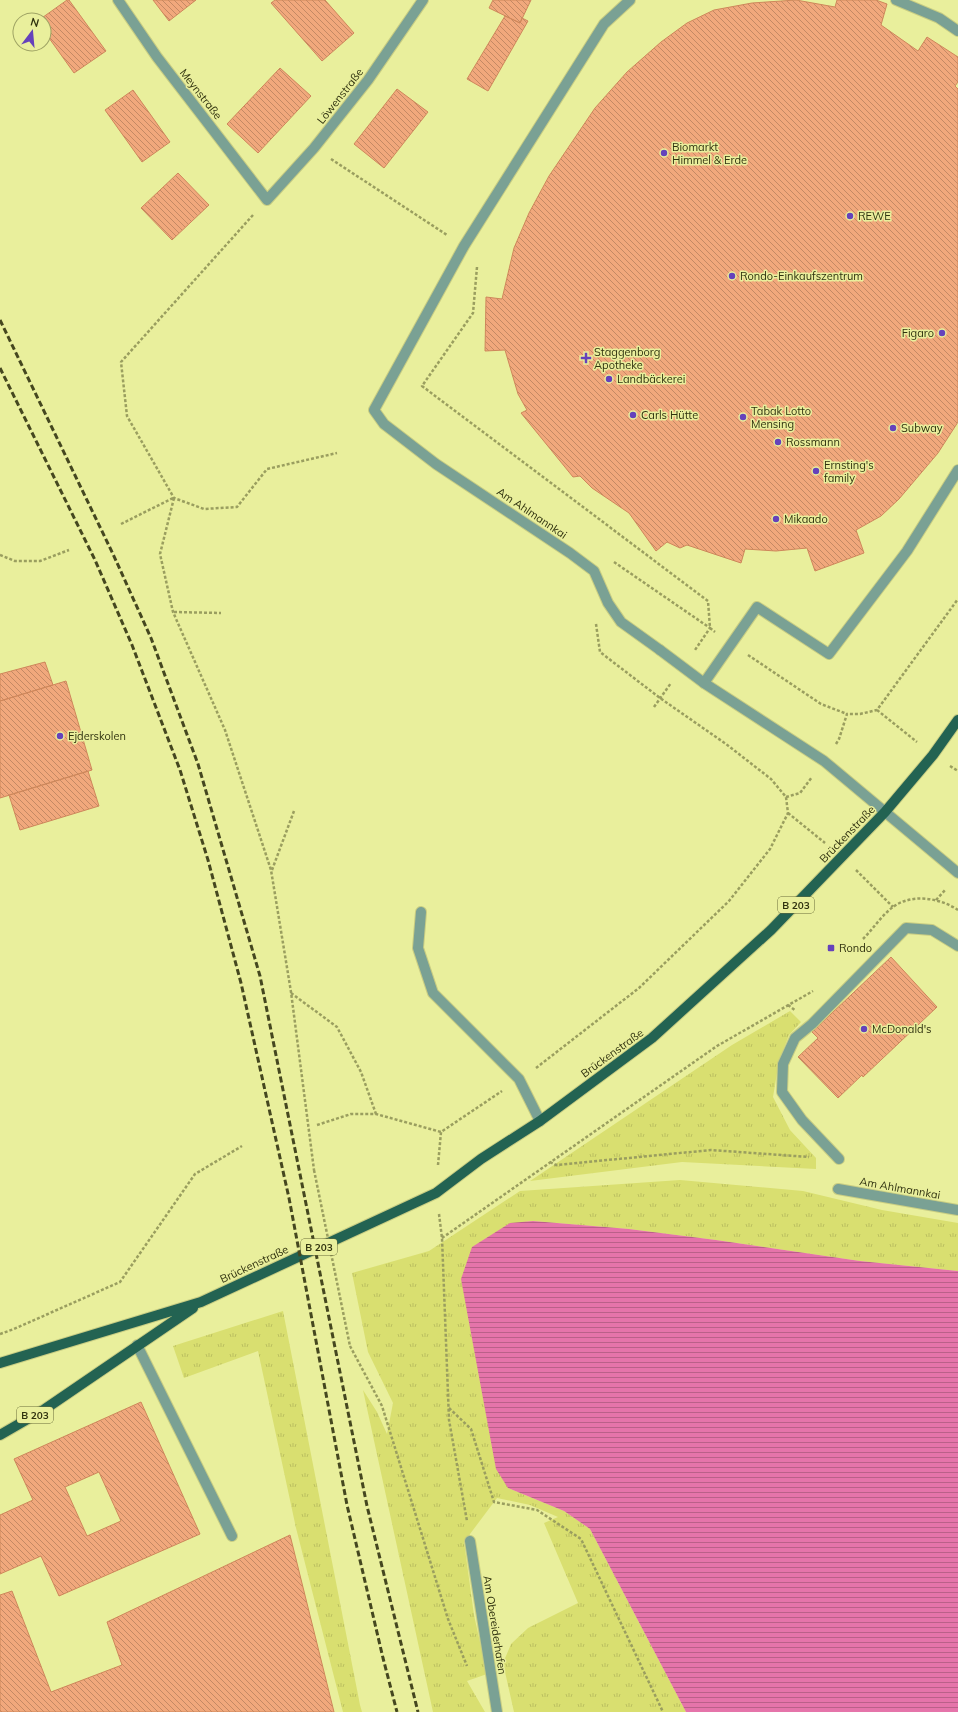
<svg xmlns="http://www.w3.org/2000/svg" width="958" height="1712" viewBox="0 0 958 1712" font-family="Mulish,sans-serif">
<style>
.grass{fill:url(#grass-tufts)}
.water{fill:url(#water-rules)}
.building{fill:url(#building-back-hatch);stroke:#ce875b;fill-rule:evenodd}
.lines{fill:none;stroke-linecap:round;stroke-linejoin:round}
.service-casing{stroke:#c8cd83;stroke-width:12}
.minor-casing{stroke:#c8cd83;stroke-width:12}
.primary-casing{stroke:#c8cd83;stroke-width:12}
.path{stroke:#9a9e5f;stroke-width:2.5;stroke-dasharray:3 2;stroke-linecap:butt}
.service{stroke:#7aa194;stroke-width:10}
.minor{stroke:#7aa194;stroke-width:10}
.primary{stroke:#236352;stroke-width:10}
.rail{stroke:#45471f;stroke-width:3;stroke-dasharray:6 3;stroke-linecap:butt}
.path-bridge{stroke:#9a9e5f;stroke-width:2.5;stroke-dasharray:3 2;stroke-linecap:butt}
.poi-dot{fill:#6542bb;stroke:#e9ef9c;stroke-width:1.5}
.labels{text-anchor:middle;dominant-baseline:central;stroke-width:3;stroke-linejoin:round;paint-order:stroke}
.shield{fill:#e9ef9c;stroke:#686b39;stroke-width:1}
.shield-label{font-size:10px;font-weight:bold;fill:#30320f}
.street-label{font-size:11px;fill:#30320f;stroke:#e9ef9c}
.poi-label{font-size:11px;fill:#30320f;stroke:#e9ef9c;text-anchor:start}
</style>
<defs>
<pattern id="grass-tufts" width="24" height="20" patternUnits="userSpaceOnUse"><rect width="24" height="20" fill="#d9df70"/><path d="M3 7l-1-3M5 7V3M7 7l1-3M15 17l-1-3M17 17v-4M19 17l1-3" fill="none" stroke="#bbc060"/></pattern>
<pattern id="water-rules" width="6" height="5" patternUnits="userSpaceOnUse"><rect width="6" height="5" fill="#e574aa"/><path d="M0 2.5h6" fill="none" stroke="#ba6089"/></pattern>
<pattern id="building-back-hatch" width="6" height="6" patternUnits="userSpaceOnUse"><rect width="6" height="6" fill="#f1a87c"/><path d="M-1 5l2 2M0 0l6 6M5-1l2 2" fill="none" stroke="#c48964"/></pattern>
</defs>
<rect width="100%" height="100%" fill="#e9ef9c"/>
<path class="grass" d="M790 1011 801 1022 789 1035 779 1061 773 1097 790 1130 816 1158V1169L682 1162 530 1181 732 1045Z
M680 1180 803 1191 882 1210 958 1223V1271L860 1261 716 1240 629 1229 533 1221 510 1224 508 1488 564 1511 590 1529 686 1712H514L503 1663 511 1644 528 1628 578 1603 544 1523 558 1517 530 1505 497 1498 464 1542 474 1615 487 1674 467 1681 485 1712H433L363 1390 377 1412 387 1434 393 1403 368 1352 352 1273 429 1251 520 1191Z
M283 1311 360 1705 362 1712H343L296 1528 258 1351 184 1378 173 1346Z"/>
<path class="water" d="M533 1221 629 1229 716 1240 860 1261 958 1271V1712H686L590 1529 564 1511 508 1488 496 1469 461 1279 472 1247 510 1223Z"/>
<path class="building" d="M67 0H69L106 51 74 73 44 31V20H39Z
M153 0H196L169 21Z
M275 0H325L354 33 322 61 271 3Z
M493 0H531L520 23 489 8Z
M796 0 835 7 837 0H876L887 4 881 25 918 51 927 37 958 57V82L955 86 958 89V422L938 453 899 499 881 516 856 530 864 553 815 571 807 548 776 551 745 549 741 563 687 545 680 548 667 542 656 551 629 513 592 488 580 476 573 477 521 413 527 410 518 394 505 350 485 351 486 297 502 299 514 248 529 213 549 176 595 108 627 72 661 42 687 23 714 10 752 3Z
M505 16 520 23 522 18 528 21 488 91 467 79Z
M280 68 311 96 258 153 227 124Z
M397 89 428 112 384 168 354 144Z
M133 90 170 142 142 162 105 110Z
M178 173 209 205 172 240 141 208Z
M45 662 53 685 0 701V674Z
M66 681 92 770 0 798V701Z
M88 771 99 806 20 830 9 795Z
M891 957 937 1007 863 1077 862 1075 838 1098 798 1057 818 1038 812 1032Z
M141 1402 200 1534 59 1596 41 1556 0 1574V1515L33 1500 14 1459ZM99 1472 121 1521 87 1536 65 1487Z
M290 1535 334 1712H0V1595L12 1591 51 1692 122 1665 107 1622Z"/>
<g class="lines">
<g class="service-casing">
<path id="service" d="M630 0 604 24 464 246 374 410 384 424 436 464 570 553 594 571 608 603 621 622 660 650
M896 0 939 18 958 31
M704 683 757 607 829 654 907 551 958 470
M421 912 418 948 433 993 519 1079 540 1121
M839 1159 802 1120 782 1092 783 1064 795 1038 812 1024 906 928 932 930 958 946
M137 1345 232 1536
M470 1541 497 1712"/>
</g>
<g class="minor-casing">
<path id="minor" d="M118 0 157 57 267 200 314 148 368 80 423 0
M660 650 704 683 824 761 958 873
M838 1189 958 1210"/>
</g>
<g class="primary-casing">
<path id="primary" d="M0 1363 201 1302 436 1193 481 1159 540 1121 652 1038 771 930 885 812 933 755 958 720
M0 1435 45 1409 193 1308"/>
</g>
<path class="path" d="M331 159 447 235
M253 215 121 362 127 416 174 498 204 509 237 507 267 469 337 453
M477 267 473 313 422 386 708 601 710 628 715 632
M174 498 160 554 173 612 225 730 271 870 291 992 314 1170
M121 524 173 498
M0 555 15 561H40L69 550
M614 562 710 628 695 650
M174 612 221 613
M748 655 821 704 847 714
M654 707 671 683
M877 710 917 742
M836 744 839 739 847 714H860L877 710 958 599
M950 766 958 771
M786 797 800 793 812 777
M788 813 825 843
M272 870 294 811
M856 870 893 907
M936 900 946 889
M863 939C873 929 882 915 893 907 912 893 940 898 958 910
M291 993 337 1027 361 1072 376 1114
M788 1005 796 1011
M536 1068 639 988 729 901 770 849 788 813 786 797 771 779 726 744 660 698 600 652 596 624
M317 1125 351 1114H376L441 1132 502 1091
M550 1162 556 1165 711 1150 809 1157
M438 1165 441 1132
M439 1214 442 1238 449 1420 467 1521
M442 1238 717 1046 813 991
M0 1334 14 1329 120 1282 195 1174 242 1146
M350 1346 382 1406 448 1619 467 1666
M449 1408 471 1429 494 1502 537 1510 581 1539 663 1712"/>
<use href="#service" class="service"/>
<use href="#minor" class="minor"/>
<use href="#primary" class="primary"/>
<path class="rail" d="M0 320 113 554 151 638 198 764 260 976 367 1506 418 1712
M0 368 95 560 132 645 180 770 208 860 241 983 289 1198 347 1505 383 1658 397 1712"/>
<path class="path-bridge" d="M314 1170 350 1346"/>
</g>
<g class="poi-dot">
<circle cx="664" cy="153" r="4"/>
<circle cx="850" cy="216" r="4"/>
<circle cx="732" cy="276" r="4"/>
<circle cx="942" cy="333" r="4"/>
<path d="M584 352h4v4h4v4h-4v4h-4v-4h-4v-4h4z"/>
<circle cx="609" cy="379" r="4"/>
<circle cx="633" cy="415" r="4"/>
<circle cx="743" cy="417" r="4"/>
<circle cx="893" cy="428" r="4"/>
<circle cx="778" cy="442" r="4"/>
<circle cx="816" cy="471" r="4"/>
<circle cx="776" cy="519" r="4"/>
<circle cx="60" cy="736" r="4"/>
<rect x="827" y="944" width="8" height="8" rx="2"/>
<circle cx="864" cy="1029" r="4"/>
</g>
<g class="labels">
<g class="shield">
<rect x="778" y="897" width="36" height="16" rx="3"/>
<rect x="301" y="1239" width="36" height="16" rx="3"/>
<rect x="17" y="1407" width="36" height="16" rx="3"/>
</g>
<g class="shield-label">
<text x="796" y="905">B 203</text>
<text x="319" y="1247">B 203</text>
<text x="35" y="1415">B 203</text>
</g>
<g class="street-label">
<text transform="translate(201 94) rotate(52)">Meynstraße</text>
<text transform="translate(340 96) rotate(-52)">Löwenstraße</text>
<text transform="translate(532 513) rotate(34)">Am Ahlmannkai</text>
<text transform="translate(847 834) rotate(-46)">Brückenstraße</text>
<text transform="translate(612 1053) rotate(-36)">Brückenstraße</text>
<text transform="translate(900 1188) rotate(10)">Am Ahlmannkai</text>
<text transform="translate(254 1264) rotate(-25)">Brückenstraße</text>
<text transform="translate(495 1625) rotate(81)">Am Obereiderhafen</text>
</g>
<g class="poi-label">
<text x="672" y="147">Biomarkt<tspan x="672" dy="13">Himmel &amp; Erde</tspan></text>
<text x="858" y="216">REWE</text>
<text x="740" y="276">Rondo-Einkaufszentrum</text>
<text x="934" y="333" text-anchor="end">Figaro</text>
<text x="594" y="352">Staggenborg<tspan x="594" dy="13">Apotheke</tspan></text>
<text x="617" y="379">Landbäckerei</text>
<text x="751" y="411">Tabak Lotto<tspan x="751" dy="13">Mensing</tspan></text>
<text x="641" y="415">Carls Hütte</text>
<text x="901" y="428">Subway</text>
<text x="786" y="442">Rossmann</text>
<text x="824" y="465">Ernsting's<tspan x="824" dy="13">family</tspan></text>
<text x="784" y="519">Mikaado</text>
<text x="68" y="736">Ejderskolen</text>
<text x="839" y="948">Rondo</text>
<text x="872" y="1029">McDonald's</text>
</g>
</g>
<g transform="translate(32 32) rotate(16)"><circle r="19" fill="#e9ef9c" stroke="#9fa364"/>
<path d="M0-3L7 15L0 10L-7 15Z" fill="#6542bb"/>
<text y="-6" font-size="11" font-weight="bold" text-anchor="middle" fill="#30320f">N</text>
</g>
</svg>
